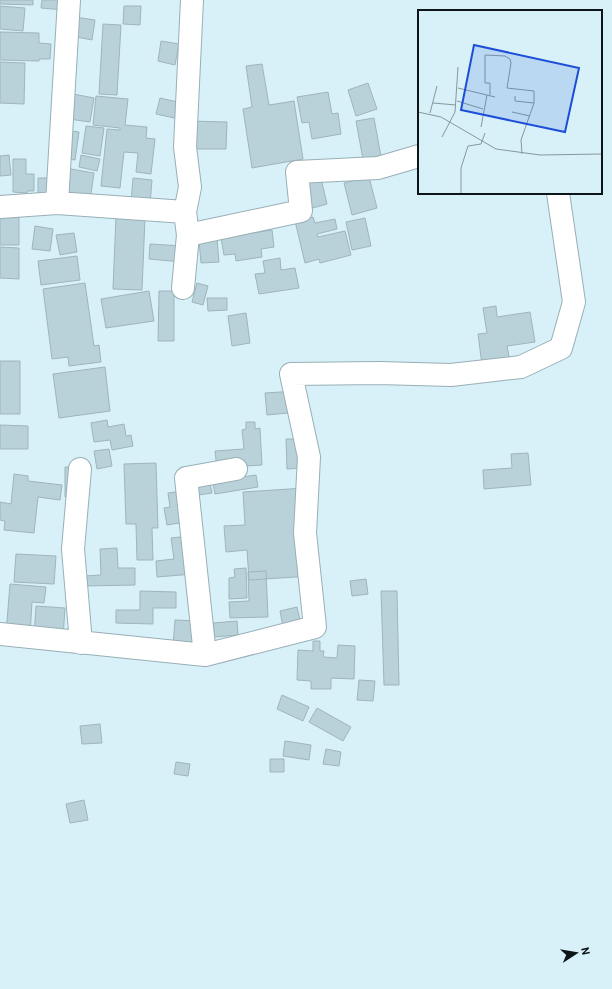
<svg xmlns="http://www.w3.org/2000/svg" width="612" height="989" viewBox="0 0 612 989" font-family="Barlow,sans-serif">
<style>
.building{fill:#b9d1d8;stroke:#9eb5bc}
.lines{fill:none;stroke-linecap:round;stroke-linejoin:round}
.minor-casing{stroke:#98afb6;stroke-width:24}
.minor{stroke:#fff;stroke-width:22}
.inset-road{fill:none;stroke:#87989e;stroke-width:1}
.view{fill:#1d4ed8;fill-opacity:0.15;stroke:#1d4ed8;stroke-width:2}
.inset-edge{fill:none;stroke:#0d1518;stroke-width:2}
</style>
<rect width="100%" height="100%" fill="#d8f0f8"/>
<path class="building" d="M0 0H33V5L0 4Z
M42 0H66L65 10 41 8Z
M0 6 25 8 23 31 0 29Z
M124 6H141L140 25 123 24Z
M75 17 95 20 92 40 72 36Z
M103 24 121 25 117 95 99 94Z
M0 32 39 33V43L51 44 50 59H39V61L0 60Z
M161 41 179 44 175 65 158 61Z
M0 62 25 63 24 104 0 103Z
M262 64 269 105 294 101 303 159 252 168 243 109 252 107 246 66Z
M368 83 377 109 356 116 348 90Z
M328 92 332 114 338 113 341 134 312 139 309 122 302 123 297 97Z
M73 94 94 98 90 122 69 119Z
M96 96 128 99 125 125 147 127 146 138 155 139 151 174 136 172 138 153 124 152 120 188 101 186 107 129 120 130V128L93 125Z
M160 98 182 103 179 119 156 114Z
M374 118 382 162 364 165 356 121Z
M190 121 227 122 226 149H189Z
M86 126 104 128 100 156 82 153Z
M66 130 79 132 75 160 62 158Z
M9 155 11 175 0 176V156Z
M81 155 100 159 97 171 79 167Z
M13 159H26V174H34V191H27V193L13 192Z
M65 168 94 173 90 200 60 195Z
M369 177 377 208 352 215 344 183Z
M38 178H53V197H38Z
M133 178 152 180 150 205 131 203Z
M321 178 327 204 309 209 302 182Z
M0 214H19V245H0Z
M116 216 145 218 142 290 113 289Z
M313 217 315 223 335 219 337 229 317 234 318 237 345 231 351 255 320 263 319 259 305 263 295 221Z
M365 218 371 246 352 250 346 222Z
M35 226 53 229 50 251 32 249Z
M272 230 274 247 261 249 262 257 236 261 235 254 224 255 221 238Z
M74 233 77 252 60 255 56 235Z
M217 239 219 262 201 263 199 240Z
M150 244 183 246 182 262 149 259Z
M0 247 19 248V279L0 278Z
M77 256 80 280 41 285 38 261Z
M280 258 281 270 295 268 299 288 259 294 255 274 265 273 263 261Z
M85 283 94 346 99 345 101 362 69 366 68 357 52 359 43 289Z
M197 283 208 286 203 305 192 302Z
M149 291 154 321 106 328 101 299Z
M159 291H174V341H158Z
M207 298H227V310L208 311Z
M496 306 497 317 530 312 535 342 507 346 510 361 482 365 478 334 487 333 483 308Z
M246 313 250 343 232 346 228 316Z
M0 361H20V414H0Z
M105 367 110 411 59 418 53 374Z
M296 391 298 412 267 415 265 393Z
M107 420 108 427 124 424 126 436 131 435 133 446 112 450 110 440 94 442 91 423Z
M246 422H255V429L260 428 262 465 217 468 215 451 244 449 242 430 246 429Z
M0 425 28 426V449H0Z
M286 439H302L304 468 287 469Z
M109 449 112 466 97 469 94 451Z
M528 453 531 485 484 489 483 470 512 468 511 454Z
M156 463 158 528H152L153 560H137L136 524H126L124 464Z
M65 467H82V497H65Z
M14 474 28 476V481L62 485 60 500 38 497 34 533 4 530 5 521 0 520V502L11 504Z
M256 475 258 487 215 494 212 477H242Z
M209 477 212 493 199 495 196 479Z
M305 488 311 576 249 580 247 550 226 552 224 526 245 525 243 492Z
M182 491 186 522 167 525 164 508 170 507 168 493Z
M189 536 193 574 157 577 156 561 174 559 171 538Z
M117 548 118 568H135V585L84 586V576L101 575 100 549Z
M16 554 56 556 54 584 14 582Z
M246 568 247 598 229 599V578L235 577 234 569Z
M266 571 268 617 230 618 229 602 249 601 248 572Z
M366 579 368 594 352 596 350 581Z
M10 584 46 587 44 603 32 602 30 635 6 633Z
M140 591 176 592V608H153V624L116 623V610H140Z
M381 591H397L399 685H384Z
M36 606 65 608 63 638 34 636Z
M297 607 303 633 285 637 280 611Z
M175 620 200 621 199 646H173Z
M237 621 238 635 214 637 213 623Z
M313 641H320V651H324L323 657 337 658 338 645 355 646 354 679 331 678V689H311V681L297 680 298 650 313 651Z
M359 680 375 681 373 701 357 700Z
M282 695 309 707 303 721 277 709Z
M317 708 351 727 343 741 309 722Z
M100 724 102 743 82 744 80 726Z
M285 741 311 745 309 760 283 756Z
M326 749 341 752 339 766 323 764Z
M270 759H284V772H270Z
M176 762 190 764 188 776 174 774Z
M84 800 88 820 70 823 66 804Z"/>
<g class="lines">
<g class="minor-casing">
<path id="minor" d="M57 203 69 0
M0 207 57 203 185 212
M188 235 301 211 297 172 378 168 419 156
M183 288 188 235 185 212 190 187 185 147 192 0
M80 469 73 549 81 643
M0 634 205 655 315 627 305 533 309 457 291 374 379 373 451 375 521 367 561 348 574 302 558 193
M205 655 186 478 236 469"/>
</g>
<use href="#minor" class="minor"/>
</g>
<g transform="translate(418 10)">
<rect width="184" height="184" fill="#d8f0f8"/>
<path class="inset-road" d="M40 78 77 87M72 85V73H67V45L87 46 92 49 93 53 89 78 116 81V93L103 130 104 144M97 86V91L116 93M39 91 65 99M15 93 38 95M0 102 23 107 78 139 122 145 184 144M94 102 112 106M12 103 19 76M63 117 69 85M24 127 37 102 40 57M43 184V158L50 136 63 134 67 123"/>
<path class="view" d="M56 35 161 58 147 122 43 100Z"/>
<rect width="184" height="184" class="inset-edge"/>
</g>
<g transform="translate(576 953) rotate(78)" stroke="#d8f0f8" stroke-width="3" paint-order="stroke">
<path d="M0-3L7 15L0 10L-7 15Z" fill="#0d1518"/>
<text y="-6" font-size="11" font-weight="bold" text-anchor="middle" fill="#0d1518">N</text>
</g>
</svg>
